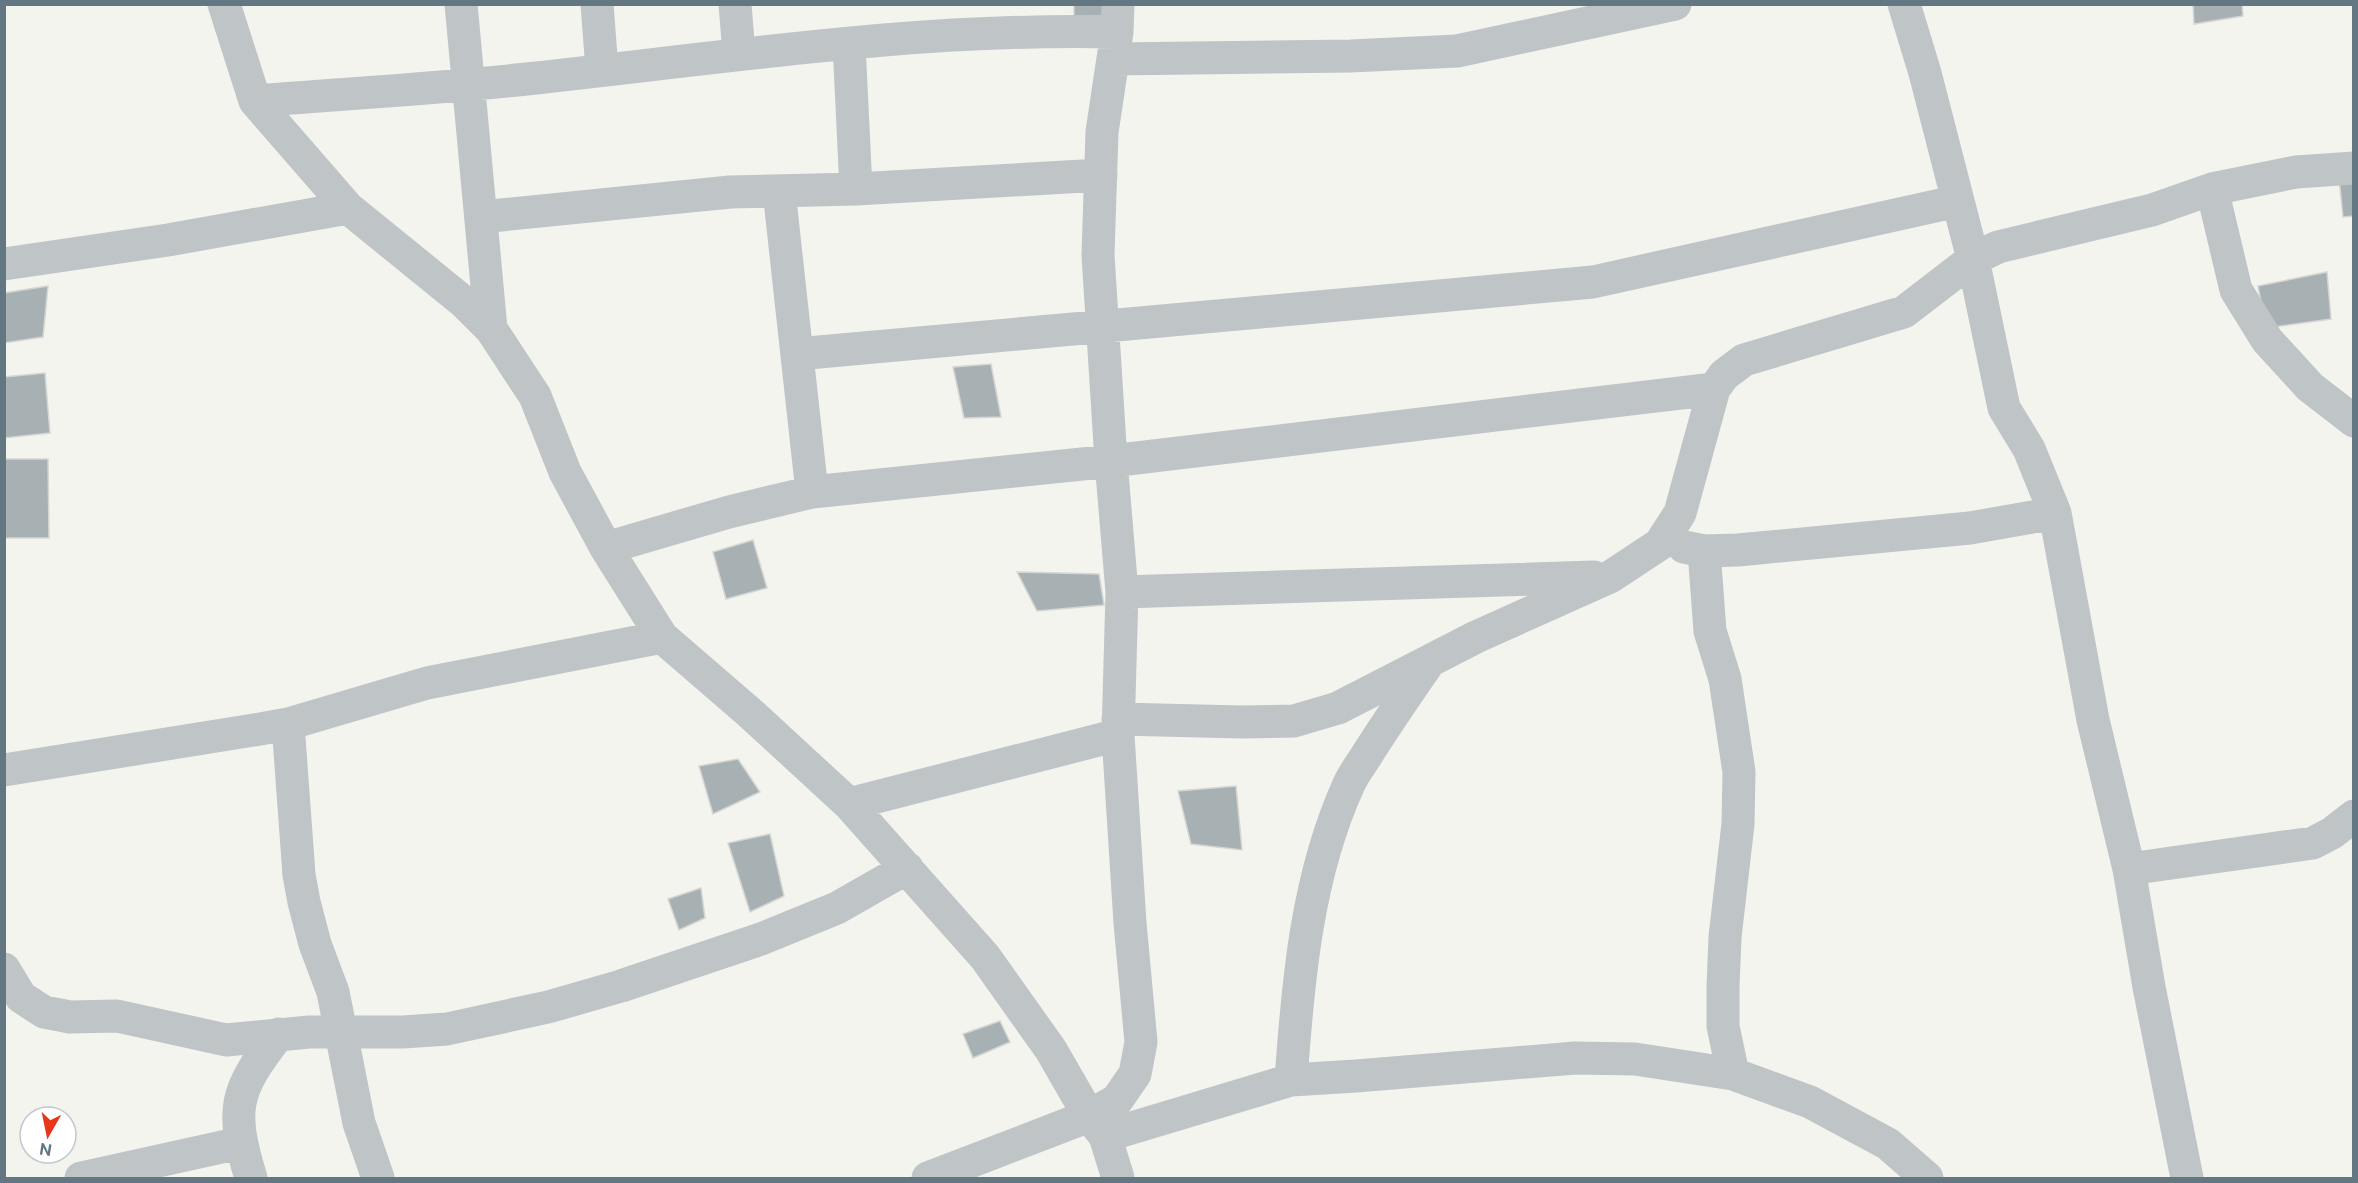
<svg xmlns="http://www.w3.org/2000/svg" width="2358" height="1183" viewBox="0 0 2358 1183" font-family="'Public Sans',sans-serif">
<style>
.building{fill:#a7b1b4;stroke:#d5d5d2;stroke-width:1.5}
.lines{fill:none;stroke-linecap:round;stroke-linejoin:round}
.minor{stroke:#bfc4c6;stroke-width:33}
</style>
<rect width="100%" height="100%" fill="#f4f4ef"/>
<path class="building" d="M1074 4H1103V16H1074Z
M2193 4H2242L2243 16 2194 24Z
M2354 176V216L2343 217 2339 178Z
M2327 272 2331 319 2266 328 2258 286Z
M48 286 43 337 4 343V293Z
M991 364 1001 417 964 418 953 367Z
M45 373 50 433 4 438V377Z
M4 459H48L49 538H4Z
M753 540 767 588 726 599 713 552Z
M1017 572 1099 574 1104 605 1037 611Z
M738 759 760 792 713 814 699 766Z
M1236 786 1242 850 1191 844 1178 791Z
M770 834 784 896 750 912 728 843Z
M701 888 705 918 679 930 668 899Z
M1000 1021 1010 1042 973 1058 963 1034Z"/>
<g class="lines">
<path class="minor" d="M224 4 255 101 348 208 465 303 491 329 535 396 565 472 606 548 662 637 750 713 849 804 985 957 1051 1050 1089 1116 1105 1136 1118 1178
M461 4 491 329
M597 4 602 70
M735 4 739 54
M1904 4 1925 73 1973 259 2004 408 2029 449 2055 513 2093 720 2129 869 2149 987 2187 1178
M849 44 856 189
M1113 59 1351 56 1457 51 1675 4
M255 101C342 94 430 89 517 80 716 59 916 27 1117 32
M2212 189 2236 290 2267 340 2310 387 2354 421
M779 191 812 492
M481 217 730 192 856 189 1101 175
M4 264 168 240 348 208
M797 354 1593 282 1958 201
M1684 547 1704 551 1738 550 1970 528 2055 513
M606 548 729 512 812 492 1111 461 1714 389
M1704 551 1710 631 1725 679 1739 772 1738 824 1725 937 1723 987V1026L1733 1074
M1122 592 1594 577
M1118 719 1242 722 1294 721 1338 708 1476 637 1610 577 1660 544 1680 513 1714 389 1724 375 1744 360 1904 312 1973 259 1998 247 2152 210 2212 189 2296 172 2354 168
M288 724 299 875 304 902 315 944 333 992 359 1123 378 1178
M4 770 260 729 288 724 427 683 662 637
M849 804 1118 735
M2129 869 2313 843 2332 833 2354 816
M4 969 21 997 44 1012 70 1017 117 1016 226 1040 309 1032H403L447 1029 548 1007 621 986 761 939 837 908 907 868
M1291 1080C1298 980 1307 876 1349 784 1354 773 1362 763 1368 753 1387 723 1407 694 1427 665
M1105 1136 1291 1080 1356 1076 1575 1058 1635 1059 1733 1074 1810 1102 1888 1144 1927 1178
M81 1178 240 1143
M251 1178C230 1109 234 1091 279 1034
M928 1178 1089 1116 1117 1100 1135 1074 1141 1042 1130 923 1118 735 1122 592 1111 461 1098 255 1102 132 1117 32 1118 4"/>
</g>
<rect width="2358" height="1183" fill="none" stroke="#627782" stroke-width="12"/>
<g transform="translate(48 1135) rotate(189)"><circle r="28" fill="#ffffff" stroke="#c0c9cd" stroke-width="1.5"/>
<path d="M0-4.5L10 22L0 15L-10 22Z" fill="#e7361c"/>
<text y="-9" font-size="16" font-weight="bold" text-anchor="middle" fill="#627782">N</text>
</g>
</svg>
